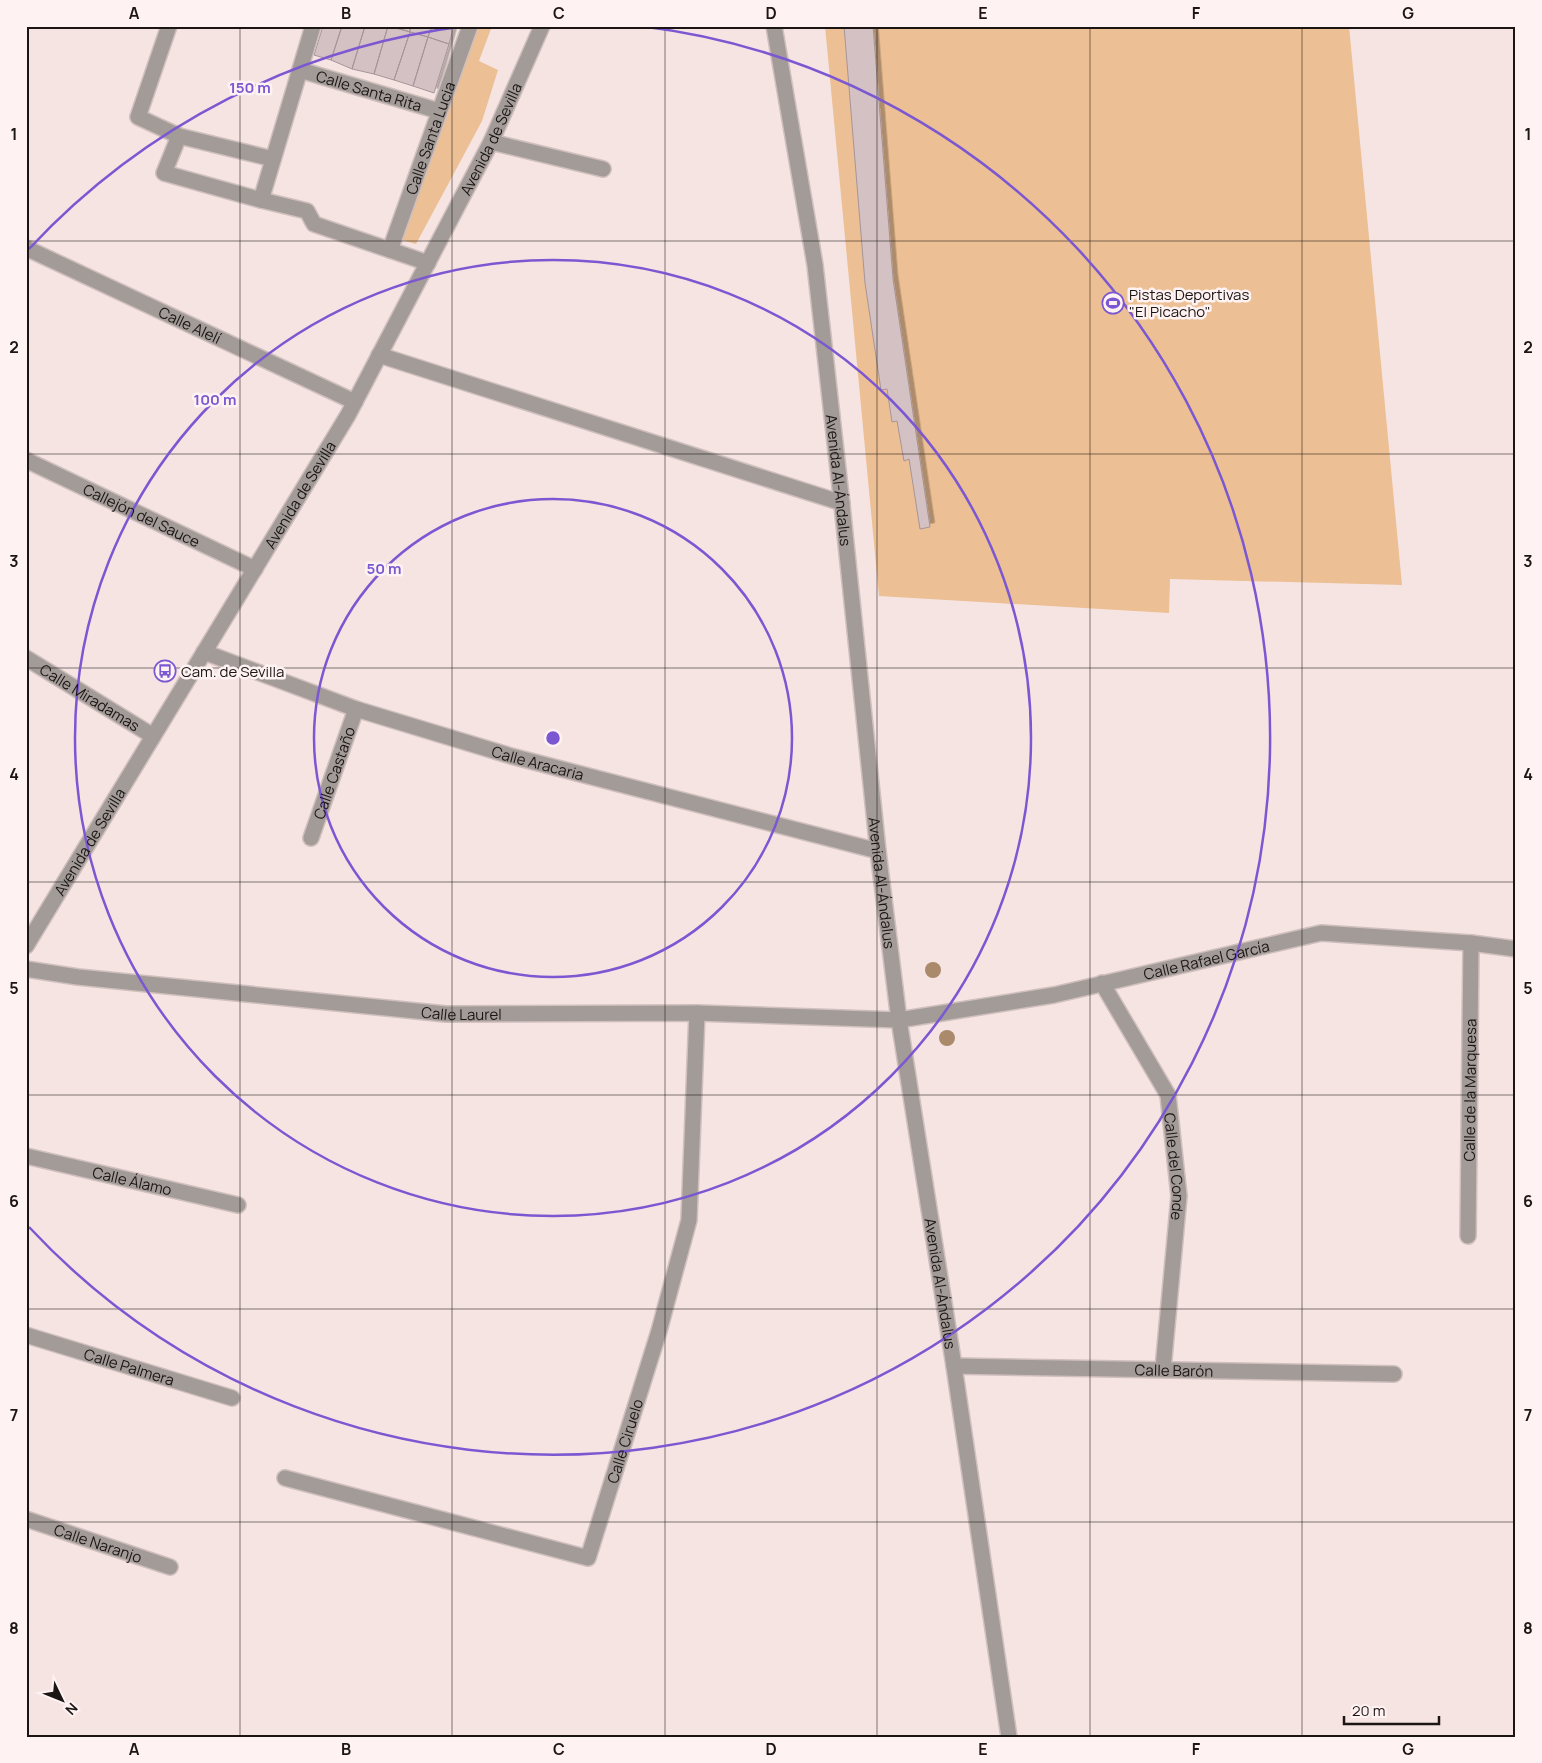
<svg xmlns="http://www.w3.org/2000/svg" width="1542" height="1763" viewBox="0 0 1542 1763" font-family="Manrope,sans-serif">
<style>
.green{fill:#ecbf94}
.building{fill:#d3c1c3;stroke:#a69598;filter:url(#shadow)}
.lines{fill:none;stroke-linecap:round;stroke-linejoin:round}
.minor-casing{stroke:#cfbfbd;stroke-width:18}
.minor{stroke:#a29b98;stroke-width:15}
.tree{fill:#aa8a6a}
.grid{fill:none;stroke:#1b1514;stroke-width:1;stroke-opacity:0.55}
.ring{fill:none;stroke:#7b58d2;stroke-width:2.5}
.labels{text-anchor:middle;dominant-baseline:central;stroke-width:5;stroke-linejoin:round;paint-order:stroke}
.street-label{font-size:15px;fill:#1b1514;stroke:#fef3f2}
.poi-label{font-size:15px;fill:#1b1514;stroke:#fef3f2;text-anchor:start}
.centre{fill:#7b58d2;stroke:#fef3f2;stroke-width:2.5}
.ring-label{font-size:15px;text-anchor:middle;font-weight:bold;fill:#7b58d2;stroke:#fef3f2;stroke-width:5;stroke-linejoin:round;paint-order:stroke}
.neatline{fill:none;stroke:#1b1514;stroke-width:2}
.grid-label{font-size:16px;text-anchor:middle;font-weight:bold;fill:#1b1514}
</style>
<defs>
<filter id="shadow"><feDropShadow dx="4.5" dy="-4.5" stdDeviation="0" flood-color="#0004"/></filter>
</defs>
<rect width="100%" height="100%" fill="#f6e4e2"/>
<path class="green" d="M475 26H492L479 61 498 70 482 121 416 244 402 240Z
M825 26H1349L1402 585 1170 579 1169 613 879 596Z"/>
<path class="building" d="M323 26H342L331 60 314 55Z
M342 26H365L352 69 331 60Z
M365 26H388L374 74 352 69Z
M388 26 410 32 394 80 374 74Z
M392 26H410V32Z
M410 26H432L428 37 410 32Z
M432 26H454L449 44 428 37Z
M844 26H873L893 279 930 527 920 529 909 459 904 461 897 421 892 422 887 389 881 390 865 283Z
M410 32 428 37 413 86 394 80Z
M428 37 449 44 434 93 413 86Z"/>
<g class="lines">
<g class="minor-casing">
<g id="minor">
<path d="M169 26 138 117 179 136 164 173 261 200 307 211 314 224 428 263"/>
<path id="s1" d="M774 26 815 265 842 505 878 851 899 1020 954 1366 1009 1737"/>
<path id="s2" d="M300 70 439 111"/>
<path d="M179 136 273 159"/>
<path d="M491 142 603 169"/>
<path d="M261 200 313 26"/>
<path id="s3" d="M26 248 355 402"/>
<path id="s4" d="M390 250 470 26"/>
<path d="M379 355 842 503"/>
<path id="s5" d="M26 460 255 569"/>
<path id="s6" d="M204 652 356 709 511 756 878 851"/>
<path id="s7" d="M26 658 153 736"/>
<path id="s8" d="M311 838 356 709"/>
<path id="s9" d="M26 946 348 415 491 142 542 26"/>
<path id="s10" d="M26 969 78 977 446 1014 697 1013 899 1020 1054 995 1321 933 1471 943 1516 949"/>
<path id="s11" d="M1102 983 1168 1095 1179 1196 1163 1369"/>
<path id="s12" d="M26 1156 238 1205"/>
<path id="s13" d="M1468 1236 1471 943"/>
<path id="s14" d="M26 1335 232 1398"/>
<path id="s15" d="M954 1366 1394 1374"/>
<path id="s16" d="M285 1478 588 1558 659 1331 689 1220 697 1013"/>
<path id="s17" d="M26 1519 170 1567"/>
</g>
</g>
<use href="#minor" class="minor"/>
</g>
<g class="tree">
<circle cx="933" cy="970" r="8"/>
<circle cx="947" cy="1038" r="8"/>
</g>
<path class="grid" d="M240 26V1737M452 26V1737M665 26V1737M877 26V1737M1090 26V1737M1302 26V1737M26 241H1516M26 454H1516M26 668H1516M26 882H1516M26 1095H1516M26 1309H1516M26 1522H1516"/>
<g class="ring">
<circle cx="553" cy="738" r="239"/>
<circle cx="553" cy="738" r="478"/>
<path d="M29 249A717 717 0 0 1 466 26M640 26A717 717 0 1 1 29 1227"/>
</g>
<defs>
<g id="stadium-ring" transform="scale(1.125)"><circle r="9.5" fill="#fef3f2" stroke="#7b58d2" stroke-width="1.5"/><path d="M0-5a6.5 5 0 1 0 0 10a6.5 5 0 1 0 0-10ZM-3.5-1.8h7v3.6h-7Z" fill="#7b58d2"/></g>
<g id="bus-ring" transform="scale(1.125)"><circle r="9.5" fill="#fef3f2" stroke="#7b58d2" stroke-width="1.5"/><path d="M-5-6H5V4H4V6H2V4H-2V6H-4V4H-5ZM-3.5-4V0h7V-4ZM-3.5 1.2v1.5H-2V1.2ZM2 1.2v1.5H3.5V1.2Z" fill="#7b58d2"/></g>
</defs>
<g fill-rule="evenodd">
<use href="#stadium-ring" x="1113" y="303"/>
<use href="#bus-ring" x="165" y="671"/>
</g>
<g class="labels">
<g class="street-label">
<text stroke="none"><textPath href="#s2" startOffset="72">Calle Santa Rita</textPath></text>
<text stroke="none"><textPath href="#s4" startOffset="119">Calle Santa Lucia</textPath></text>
<text stroke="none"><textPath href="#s9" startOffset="932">Avenida de Sevilla</textPath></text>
<text stroke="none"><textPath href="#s3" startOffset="181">Calle Alelí</textPath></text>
<text stroke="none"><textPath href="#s1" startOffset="459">Avenida Al-Ándalus</textPath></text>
<text stroke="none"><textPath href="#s9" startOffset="528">Avenida de Sevilla</textPath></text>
<text stroke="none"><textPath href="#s5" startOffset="128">Callejón del Sauce</textPath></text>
<text stroke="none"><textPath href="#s7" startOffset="75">Calle Miradamas</textPath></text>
<text stroke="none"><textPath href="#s6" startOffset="352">Calle Aracaria</textPath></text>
<text stroke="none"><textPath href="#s8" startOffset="69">Calle Castaño</textPath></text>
<text stroke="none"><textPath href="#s9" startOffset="122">Avenida de Sevilla</textPath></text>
<text stroke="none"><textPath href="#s1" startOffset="864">Avenida Al-Ándalus</textPath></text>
<text stroke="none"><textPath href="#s10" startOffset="1189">Calle Rafael García</textPath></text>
<text stroke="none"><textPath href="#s10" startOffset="438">Calle Laurel</textPath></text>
<text stroke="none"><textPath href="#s13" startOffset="146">Calle de la Marquesa</textPath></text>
<text stroke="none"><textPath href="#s11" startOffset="202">Calle del Conde</textPath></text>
<text stroke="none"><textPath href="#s12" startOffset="109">Calle Álamo</textPath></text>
<text stroke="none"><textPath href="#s1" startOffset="1269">Avenida Al-Ándalus</textPath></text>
<text stroke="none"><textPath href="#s14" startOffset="108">Calle Palmera</textPath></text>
<text stroke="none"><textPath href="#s15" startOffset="220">Calle Barón</textPath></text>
<text stroke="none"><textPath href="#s16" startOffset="436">Calle Ciruelo</textPath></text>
<text stroke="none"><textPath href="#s17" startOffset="76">Calle Naranjo</textPath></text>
</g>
<g class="poi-label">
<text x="1129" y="294">Pistas Deportivas<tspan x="1129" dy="17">"El Picacho"</tspan></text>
<text x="181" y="671">Cam. de Sevilla</text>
</g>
</g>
<circle cx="553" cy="738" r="8" class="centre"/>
<g class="ring-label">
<text x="250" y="93">150 m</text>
<text x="215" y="405">100 m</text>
<text x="384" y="574">50 m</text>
</g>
<rect width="1542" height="1763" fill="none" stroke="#fef3f2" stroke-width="55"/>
<g transform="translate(62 1700) rotate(133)" stroke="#fef3f2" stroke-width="4" paint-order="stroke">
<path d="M0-4L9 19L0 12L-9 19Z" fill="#1b1514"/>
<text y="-8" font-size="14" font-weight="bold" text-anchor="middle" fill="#1b1514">N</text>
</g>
<path d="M1344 1716v8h95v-8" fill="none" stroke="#1b1514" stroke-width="2.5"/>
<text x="1352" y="1716" font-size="15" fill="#1b1514" stroke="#fef3f2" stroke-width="4" paint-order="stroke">20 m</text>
<rect x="28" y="28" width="1486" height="1708" class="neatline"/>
<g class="grid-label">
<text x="134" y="19">A</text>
<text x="346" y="19">B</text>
<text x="559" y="19">C</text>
<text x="771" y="19">D</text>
<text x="983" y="19">E</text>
<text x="1196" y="19">F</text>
<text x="1408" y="19">G</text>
<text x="14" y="140">1</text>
<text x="1528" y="140">1</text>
<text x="14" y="353">2</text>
<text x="1528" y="353">2</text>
<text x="14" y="567">3</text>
<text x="1528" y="567">3</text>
<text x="14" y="780">4</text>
<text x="1528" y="780">4</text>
<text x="14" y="994">5</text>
<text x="1528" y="994">5</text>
<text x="14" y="1207">6</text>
<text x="1528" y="1207">6</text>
<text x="14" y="1421">7</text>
<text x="1528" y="1421">7</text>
<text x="14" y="1634">8</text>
<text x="1528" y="1634">8</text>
<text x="134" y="1755">A</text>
<text x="346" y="1755">B</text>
<text x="559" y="1755">C</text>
<text x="771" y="1755">D</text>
<text x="983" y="1755">E</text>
<text x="1196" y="1755">F</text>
<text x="1408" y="1755">G</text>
</g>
</svg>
